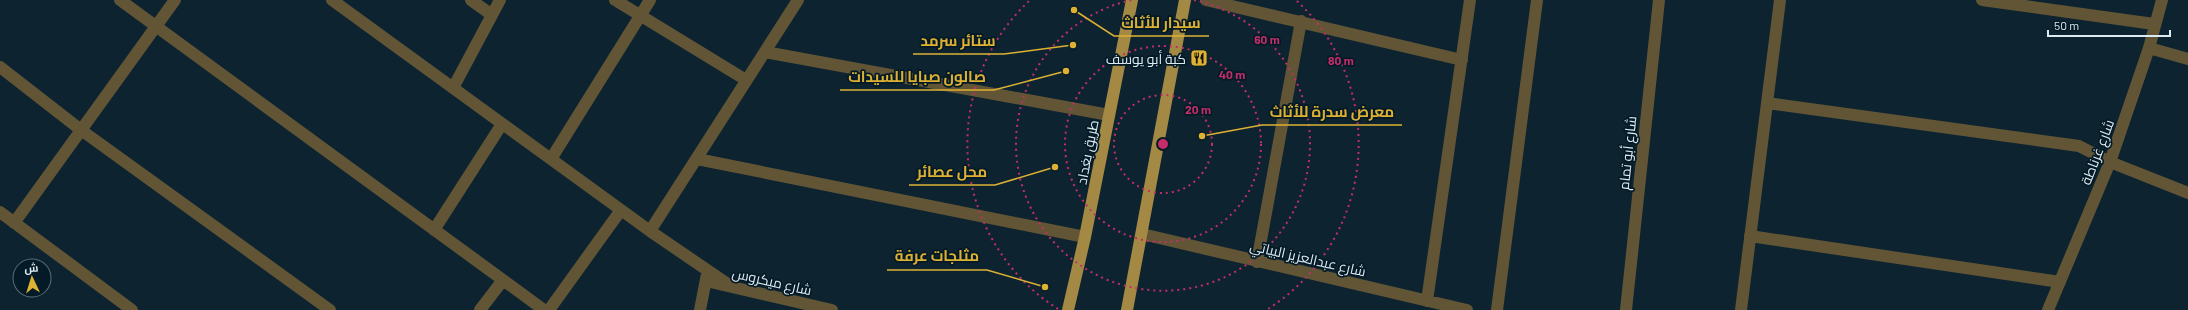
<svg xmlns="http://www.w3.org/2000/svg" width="2188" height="310" viewBox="0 0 2188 310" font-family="Barlow,Cairo,sans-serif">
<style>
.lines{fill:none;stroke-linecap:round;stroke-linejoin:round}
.minor{stroke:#625536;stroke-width:12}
.major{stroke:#a48945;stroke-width:12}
.ring{fill:none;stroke:#c52d6a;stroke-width:2;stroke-dasharray:2 4}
.labels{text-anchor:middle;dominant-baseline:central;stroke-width:3.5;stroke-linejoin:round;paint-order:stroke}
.poi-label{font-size:14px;fill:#dceaf2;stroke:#041a26;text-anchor:end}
.street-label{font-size:14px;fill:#dceaf2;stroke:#041a26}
.centre{fill:#c52d6a;stroke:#041a26;stroke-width:2}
.ring-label{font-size:12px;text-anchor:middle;font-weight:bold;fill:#c52d6a;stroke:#041a26;stroke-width:3.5;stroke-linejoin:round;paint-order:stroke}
.leader{fill:none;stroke:#deb133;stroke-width:1.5}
.callout-dot{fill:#deb133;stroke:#041a26;stroke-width:1.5}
.callout-label{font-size:15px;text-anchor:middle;font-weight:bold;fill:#deb133;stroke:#041a26;stroke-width:3.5;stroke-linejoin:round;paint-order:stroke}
</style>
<rect width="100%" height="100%" fill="#0d2430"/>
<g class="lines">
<path class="minor" d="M120 0 544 310
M332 0 650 231 732 287
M471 0 492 15
M615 0 746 80
M1206 0 1462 60
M1982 0 2154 24
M2149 48 2188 59
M765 52 1109 115
M0 67 81 130 330 310
M453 88 500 0
M1767 103 2079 146 2110 162 2188 193
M551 159 650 0
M697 159 1085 237
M0 212 132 310
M14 223 175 0
M434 230 502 124
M650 231 798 0
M1142 234 1467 310
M1750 236 2060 282
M1257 262 1301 21
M706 281 832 310
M1427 301 1470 0
M480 310 503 280
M549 310 621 210
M700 310 707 274
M1497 310 1537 0
M1626 310 1659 0
M1741 310 1780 0
M2048 310 2110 162 2149 48 2162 0"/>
<path class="major" d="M1068 310 1085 237 1132 0
M1127 310 1185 0"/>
</g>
<g class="ring">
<circle cx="1163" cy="144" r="49"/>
<circle cx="1163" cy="144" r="98"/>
<path d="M1194 0A147 147 0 1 1 1132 0"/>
<path d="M1058 309A196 196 0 0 1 1029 1M1297 1A196 196 0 0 1 1268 309"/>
</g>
<defs>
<g id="restaurant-square" transform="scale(0.9)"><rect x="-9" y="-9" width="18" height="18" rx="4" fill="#deb133" stroke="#041a26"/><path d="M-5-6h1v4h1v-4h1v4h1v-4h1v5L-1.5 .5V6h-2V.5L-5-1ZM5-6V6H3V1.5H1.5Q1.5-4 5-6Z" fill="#111"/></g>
</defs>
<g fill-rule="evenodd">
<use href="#restaurant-square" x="1199" y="58"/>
</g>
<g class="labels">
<g class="poi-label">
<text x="1186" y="58">كبة أبو يوسف</text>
</g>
<g class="street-label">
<text transform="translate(1087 152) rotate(-79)">طريق بغداد</text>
<text transform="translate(2097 152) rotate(-69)">شارع غرناطة</text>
<text transform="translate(1627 153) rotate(-84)">شارع أبو تمام</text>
<text transform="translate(1308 258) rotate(13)">شارع عبدالعزيز البياتي</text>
<text transform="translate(772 281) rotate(13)">شارع ميكروس</text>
</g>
</g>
<circle cx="1163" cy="144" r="6" class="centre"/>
<g class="ring-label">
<text x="1267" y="44">60 m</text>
<text x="1341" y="65">80 m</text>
<text x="1232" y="79">40 m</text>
<text x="1198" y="114">20 m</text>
</g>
<path class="leader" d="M1074 10L1114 36H1209M1073 45L1004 54H913M1066 71L994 90H840M1202 136L1262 125H1402M1055 167L995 185H909M1045 287L987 270H887"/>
<g class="callout-dot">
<circle cx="1074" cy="10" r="4"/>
<circle cx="1073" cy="45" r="4"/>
<circle cx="1066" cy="71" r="4"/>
<circle cx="1202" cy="136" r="4"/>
<circle cx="1055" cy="167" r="4"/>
<circle cx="1045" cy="287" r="4"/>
</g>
<g class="callout-label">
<text x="1161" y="28">سيدار للأثاث</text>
<text x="958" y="46">ستائر سرمد</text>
<text x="917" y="82">صالون صبايا للسيدات</text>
<text x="1332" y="117">معرض سدرة للأثاث</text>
<text x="952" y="177">محل عصائر</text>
<text x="937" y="261">مثلجات عرفة</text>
</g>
<g transform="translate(32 278) rotate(356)"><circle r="19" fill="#041a26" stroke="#5a6d78"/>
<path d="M0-3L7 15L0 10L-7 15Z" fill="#deb133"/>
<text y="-6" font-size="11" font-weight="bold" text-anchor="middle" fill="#dceaf2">ش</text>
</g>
<path d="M2048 30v6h122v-6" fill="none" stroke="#dceaf2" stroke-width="2"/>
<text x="2054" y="30" font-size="12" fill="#dceaf2" stroke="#041a26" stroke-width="3" paint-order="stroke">50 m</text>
</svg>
